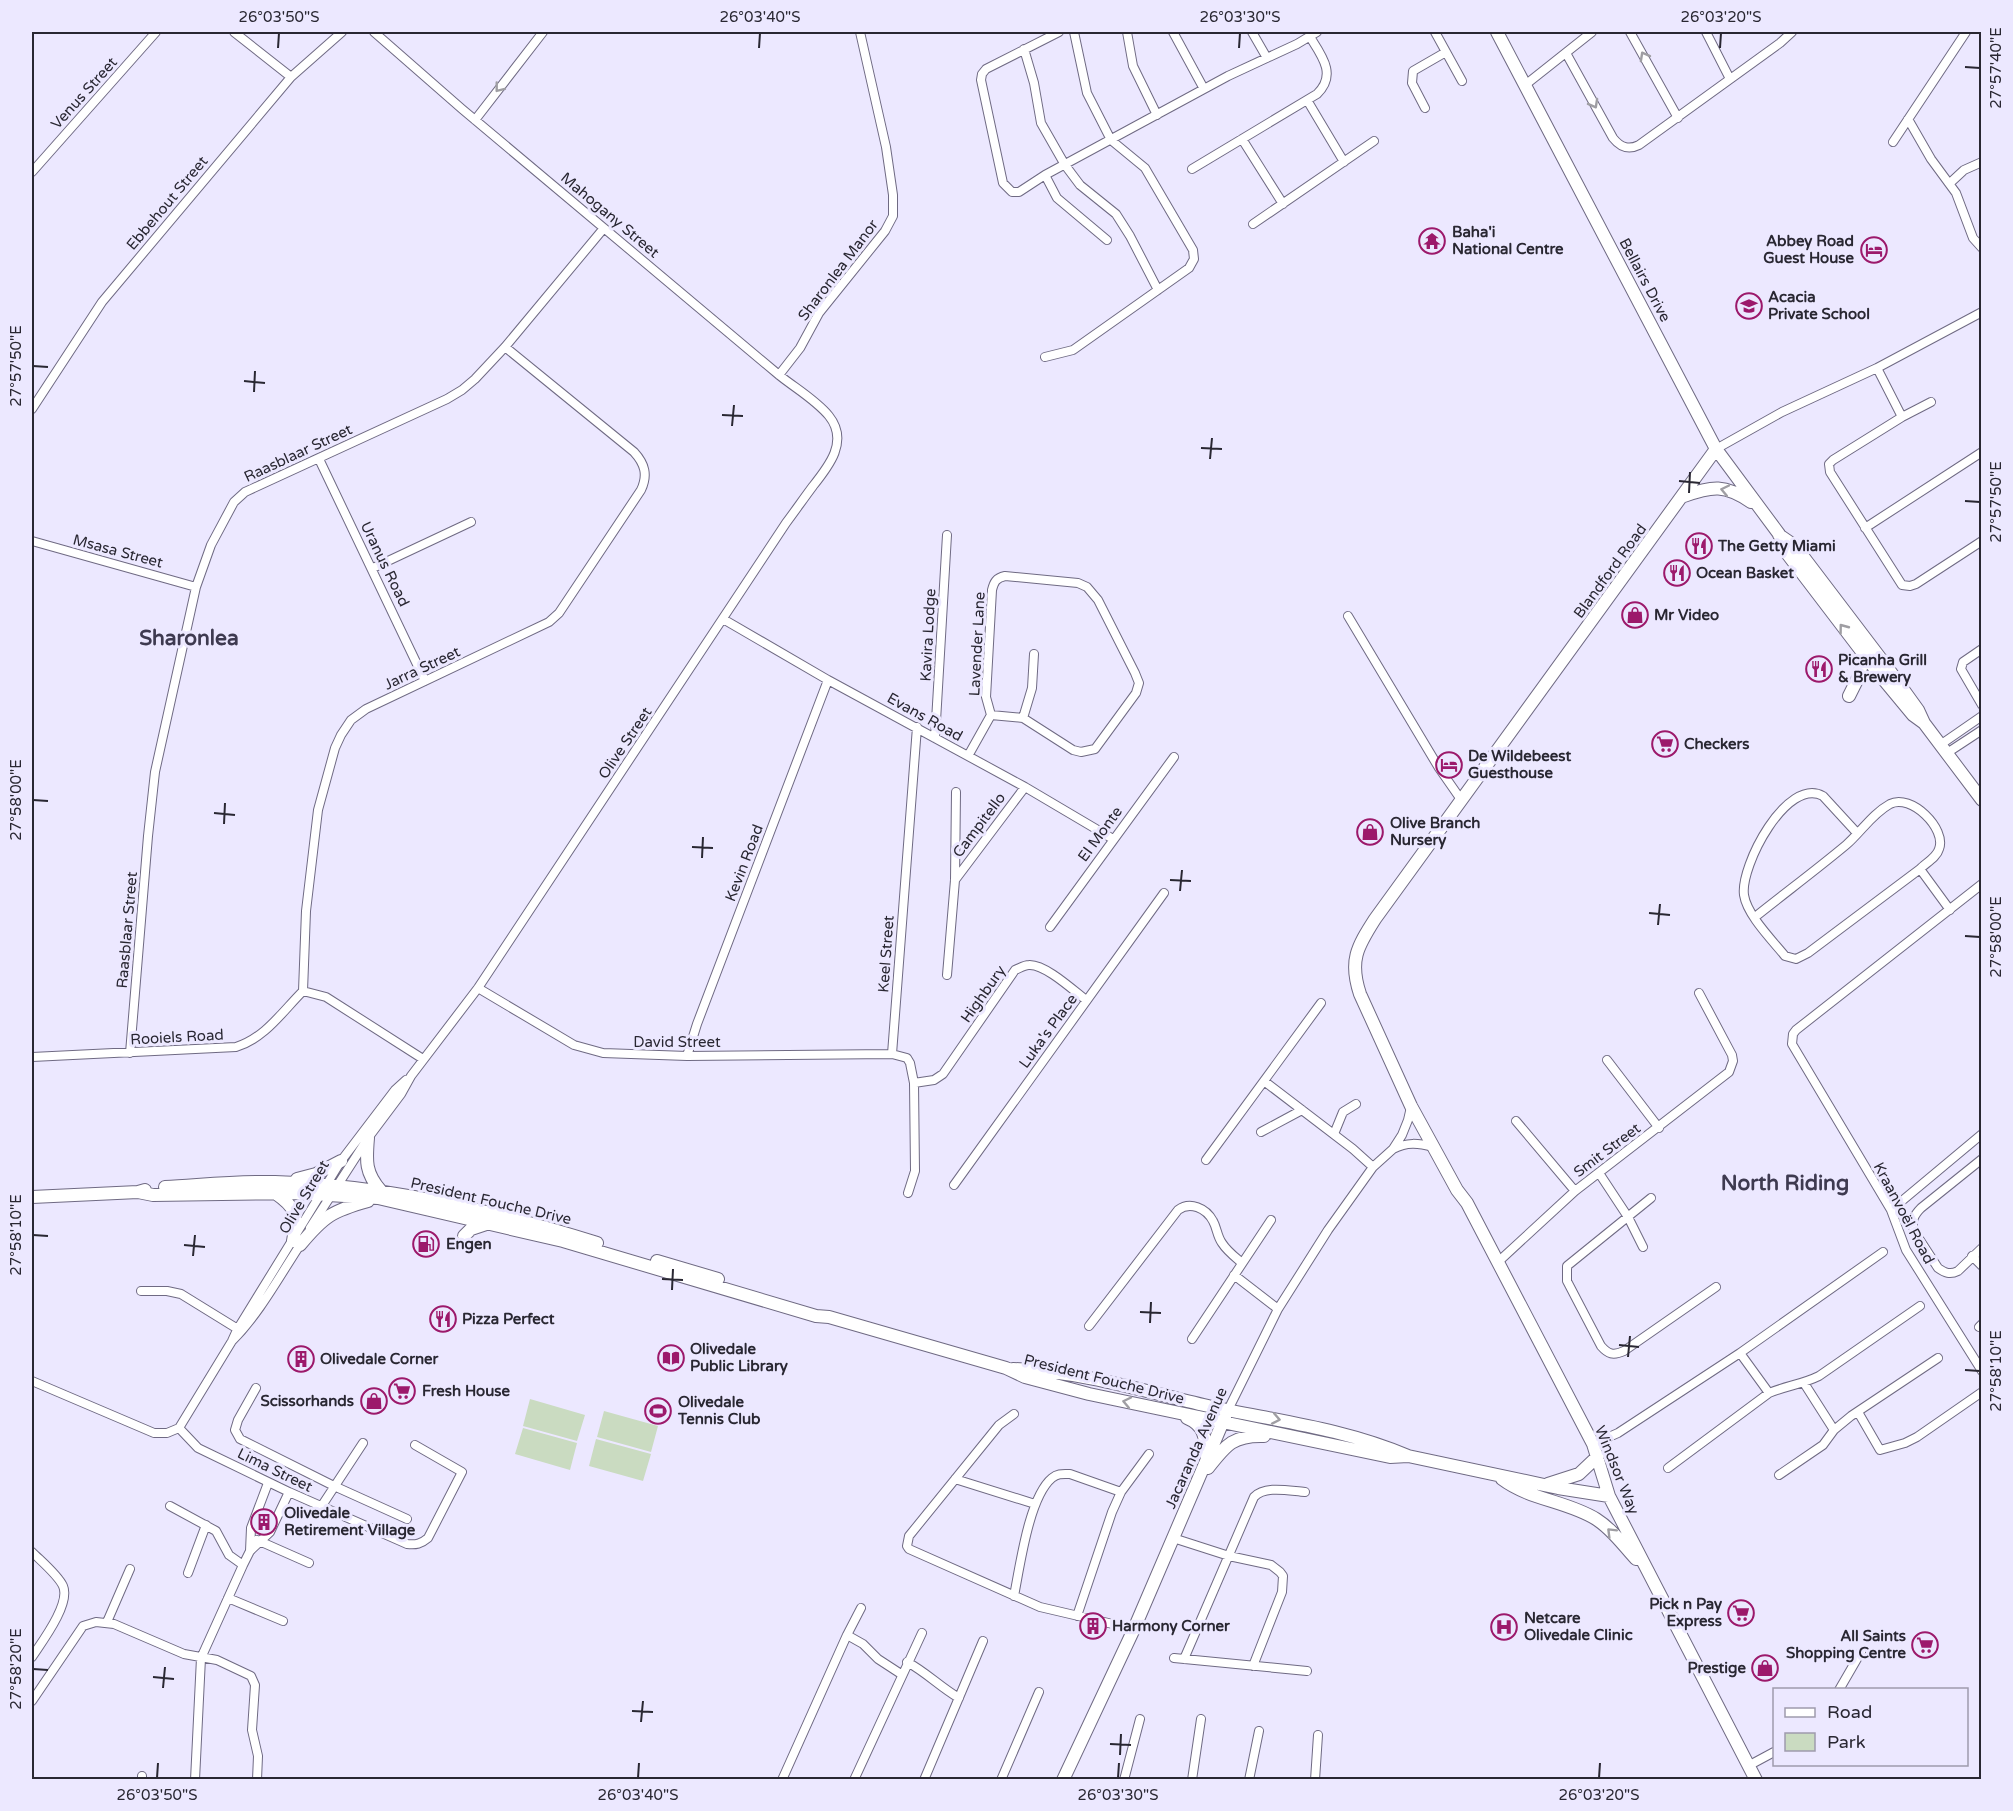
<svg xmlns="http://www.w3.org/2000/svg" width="2013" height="1811" viewBox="0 0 2013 1811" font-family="'Varela Round',sans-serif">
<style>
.green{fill:#cadbc1}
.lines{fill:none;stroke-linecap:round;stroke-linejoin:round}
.street-casing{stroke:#6f6a83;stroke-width:10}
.secondary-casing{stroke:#6f6a83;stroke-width:14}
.street{stroke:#fff;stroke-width:8}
.secondary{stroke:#fff;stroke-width:12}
.oneway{stroke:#9f9ea3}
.ticks{fill:none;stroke:#292732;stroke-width:2}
.labels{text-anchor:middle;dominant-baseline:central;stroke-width:6;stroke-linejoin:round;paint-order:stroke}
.street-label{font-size:15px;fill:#292732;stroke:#ece8ff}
.poi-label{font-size:15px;font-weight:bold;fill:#292732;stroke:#ece8ff;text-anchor:start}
.district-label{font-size:21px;font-weight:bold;fill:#3e3a50;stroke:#ece8ff}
.neatline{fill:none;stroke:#292732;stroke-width:2}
.ticks-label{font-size:15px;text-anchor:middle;fill:#292732}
</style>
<rect width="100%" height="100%" fill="#ece8ff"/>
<path class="green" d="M530 1399 585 1415 577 1441 523 1426Z
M604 1411 658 1426 651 1452 597 1437Z
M523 1428 577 1443 570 1470 515 1454Z
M596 1439 651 1454 643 1481 589 1466Z"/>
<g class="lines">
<g class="street-casing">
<path id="street" d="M234 32 291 77
M1059 32 986 69 982 74 981 80 1003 183 1012 192H1019L1045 175 1228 76 1297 44 1317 32
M1127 32 1133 66 1157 115
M1173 32 1204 89
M1252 32 1267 58
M1435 32 1462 81
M1630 32 1678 118
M1706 32 1730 79
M1024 49 1034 83 1041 123 1065 165 1080 185 1116 214 1130 236 1158 290
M1566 53 1613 138C1621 148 1629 150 1639 145L1780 43 1792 32
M1525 85 1592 32
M1307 100 1344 162
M1425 108 1412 83 1413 71 1446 52
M1908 119 1931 159 1956 193 1973 238 1982 248
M475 120 543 32
M1242 139 1283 204
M1893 142 1966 32
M1192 169 1317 94C1337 75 1322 56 1310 37
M32 172 156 32
M1045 175 1057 198 1107 240
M1950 183 1964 170 1982 162
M1253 224 1374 141
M1045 357 1073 350 1189 268 1194 259 1193 250 1145 168 1111 140 1087 93 1074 32
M1877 368 1902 417
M779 375 800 348 819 313 885 231 893 216V195L886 147 860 32
M1931 402 1902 417 1833 460 1829 464 1830 472 1902 585 1910 586 1916 584 1982 541
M32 409 102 302 291 77 342 32
M1716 449 1782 412 1877 368 1982 312
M319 459 425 681
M1865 528 1982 452
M32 541 196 587
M373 568 471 522
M1005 576 1078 583 1087 587 1098 600 1135 673 1139 683 1136 693 1095 749 1081 752 1073 750 1023 718 991 715 986 697 992 590C994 582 996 578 1005 576Z
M1348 616 1439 768 1462 801
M723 619 828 680 1025 787 1113 839
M1982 649 1963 662 1961 669 1982 705
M1023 718 1032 688 1034 654
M935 738 947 535
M1940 745 1982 716
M1947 753 1982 730
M968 756 991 715
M1920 869 1950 910
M955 880 1025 787
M1982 884 1796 1030 1793 1034 1792 1044 1891 1210 1906 1250 1982 1371
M1755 917C1785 893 1816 870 1846 845 1861 832 1872 814 1890 804 1911 793 1947 829 1939 849 1937 857 1926 863 1920 869L1808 953 1796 959 1785 956C1772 940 1747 915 1744 895 1740 866 1787 776 1823 796L1857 833
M1050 927 1174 757
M947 975 955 880 956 792
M478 988 574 1045 603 1053 687 1056 892 1054 907 1058 910 1063 914 1083 915 1171 908 1193
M303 991 306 911 318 810 335 748 341 735 351 720 366 709 549 622 559 613 641 490C648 475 645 464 634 452L505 347
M303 991 326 997 423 1059
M130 1053 148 836 155 772 196 587 211 545 234 502 245 492 447 399 462 390 475 379 505 347 604 228
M892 1054 917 727
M687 1056 697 1024 828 680
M32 1057 236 1047C265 1038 282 1012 303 991
M1607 1060 1659 1128
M1264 1081 1353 1149 1373 1167
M914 1083 934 1080 943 1074 1015 970C1020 968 1024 965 1029 965 1045 964 1073 990 1086 1000
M1516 1121 1575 1191
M1261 1132 1302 1110
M1334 1134 1343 1112 1356 1104
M1393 1149C1407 1142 1418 1143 1433 1147
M1982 1159 1921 1208C1914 1215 1911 1221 1914 1231L1938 1268C1945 1273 1950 1275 1958 1271L1982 1248
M1206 1160 1321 1003
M1599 1173 1628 1217 1643 1247
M954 1185 1164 893
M1651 1198 1567 1266V1281L1601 1346C1608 1354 1613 1356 1624 1351L1716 1287
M1891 1210 1982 1134
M310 1228 368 1138 401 1094 411 1076 478 988 786 523C795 511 804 498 813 486 829 466 849 441 829 416 816 400 795 388 779 375L462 109 374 32
M1972 1256 1982 1266
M1498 1262 1575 1191 1729 1072 1733 1061 1732 1055 1699 993
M1234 1275 1278 1309
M141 1291H167L181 1294 241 1331
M1089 1326 1178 1210C1190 1201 1206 1208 1213 1221 1217 1228 1217 1236 1222 1243 1227 1251 1235 1257 1242 1263
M1979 1327 1982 1324
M1192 1339 1271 1220
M232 1341C260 1313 280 1275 302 1242
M1740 1353 1769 1393
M32 1381 154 1433H167L179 1428 198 1448 289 1492 407 1544C416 1545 421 1544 428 1538L462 1472 415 1445
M1804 1383 1834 1430
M256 1388 238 1420 235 1430 240 1439 334 1486 407 1519
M1228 1410 1278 1309 1328 1230 1373 1167 1393 1149 1402 1135 1408 1120 1411 1107
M1858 1412 1880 1450 1905 1443 1917 1437 1982 1392
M1014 1414 999 1425 909 1536 907 1546 909 1549 1040 1607 1134 1629
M179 1428 232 1341 237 1330 341 1161 395 1090 406 1080
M1593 1444 1618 1433 1740 1353 1883 1252
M1668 1468 1769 1393C1786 1386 1803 1384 1819 1376L1920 1306
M1779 1475 1823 1445 1834 1430 1851 1416 1938 1358
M955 1479 1035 1504
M170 1506 216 1531 229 1555 243 1565
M321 1507 363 1443
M1173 1538 1229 1556 1271 1565 1280 1572 1283 1576 1282 1592 1253 1666
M257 1540 309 1563
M250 1551 251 1528 268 1483
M32 1552C41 1561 58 1575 63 1586 71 1604 41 1643 32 1657
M188 1573 206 1525
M1014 1596C1020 1566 1029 1497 1052 1478 1058 1473 1063 1474 1070 1474L1121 1492
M228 1598 283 1621
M1077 1616 1112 1512 1121 1492 1149 1454
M107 1622 130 1569
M847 1635 863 1644 878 1659 901 1674
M1174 1658 1307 1671
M1184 1659 1254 1497C1265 1485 1290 1491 1305 1492
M907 1662C926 1672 940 1687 959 1698
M1839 1690 1861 1652
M32 1701 83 1626 96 1622 114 1624 184 1654 217 1660 251 1676 255 1685 252 1730 258 1756 257 1780
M1748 1766 1774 1752
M142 1780V1776
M195 1780 201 1658 243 1565 250 1551 270 1532 289 1492
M782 1780 847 1635 861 1608
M854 1780 922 1633
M924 1780 983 1641
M1001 1780 1039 1692
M1124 1780 1140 1719
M1192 1780 1201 1719
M1249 1780 1259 1731
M1315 1780 1318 1735"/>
</g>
<g class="secondary-casing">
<path id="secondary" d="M1497 32 1716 449 1779 534 1786 552 1879 674 1913 715 1924 723
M1716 449 1375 919C1357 947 1349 961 1360 994L1411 1106 1457 1190 1467 1203 1593 1444 1609 1496 1756 1780
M1684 496C1712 486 1725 484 1751 502
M1779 535 1795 546 1887 667 1918 710 1924 723 1982 800
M1849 696 1859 676 1864 656
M368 1138C366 1161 365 1173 381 1191
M297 1179 316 1174 341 1161
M165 1187C202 1185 238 1181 275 1182 385 1185 493 1210 597 1243
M138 1192 153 1195 295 1193 378 1198 563 1241 816 1316 829 1317 1006 1368 1025 1377 1089 1394 1390 1457 1408 1456
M275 1193C297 1208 298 1215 293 1241
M32 1197 138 1192 145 1190
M464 1236 471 1229 489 1223
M300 1245C324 1216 332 1211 368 1201
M657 1261 718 1279
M1013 1369C1080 1371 1147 1392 1212 1407 1278 1421 1345 1429 1408 1456L1558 1488 1609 1496
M1187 1418C1206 1426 1205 1439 1207 1458
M1208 1468C1226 1445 1233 1435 1264 1436
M1502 1479C1530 1500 1567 1501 1596 1519 1612 1529 1623 1545 1636 1559
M1548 1484 1579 1474 1598 1456
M1063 1780 1134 1629 1225 1417"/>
</g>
<use href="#street" class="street"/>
<use href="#secondary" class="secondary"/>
</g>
<defs><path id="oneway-chevron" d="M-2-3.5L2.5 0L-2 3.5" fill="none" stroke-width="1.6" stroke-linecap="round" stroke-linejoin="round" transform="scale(1.5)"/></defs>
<g class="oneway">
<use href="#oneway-chevron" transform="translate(1644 56) rotate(-119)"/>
<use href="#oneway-chevron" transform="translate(499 88) rotate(128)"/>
<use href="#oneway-chevron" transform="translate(1594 104) rotate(61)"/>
<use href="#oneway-chevron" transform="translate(1725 490) rotate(-168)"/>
<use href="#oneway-chevron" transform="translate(1843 628) rotate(-127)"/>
<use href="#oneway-chevron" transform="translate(1127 1402) rotate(-168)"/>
<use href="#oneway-chevron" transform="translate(1276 1419) rotate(11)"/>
<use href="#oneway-chevron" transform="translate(1611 1532) rotate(-135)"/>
</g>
<path class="ticks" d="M278 48 279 33M759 48 760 33M1239 48 1240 33M1720 48 1721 33M1965 67 1980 68M33 366 48 367M244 381 265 383M254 392 255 371M722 415 743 416M732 426 734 405M1201 448 1222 449M1210 459 1212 438M1679 481 1700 483M1689 493 1690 472M1965 501 1980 502M33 800 48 801M214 813 235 815M224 824 225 803M692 847 713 848M702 858 703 837M1170 880 1191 881M1180 891 1182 870M1649 913 1670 915M1658 925 1660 904M1965 936 1980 937M33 1235 48 1236M184 1245 205 1247M193 1256 195 1235M662 1279 683 1280M672 1290 673 1269M1140 1312 1161 1313M1150 1323 1151 1302M1619 1345 1639 1347M1628 1357 1630 1336M1965 1370 1980 1371M33 1669 48 1670M153 1677 174 1679M163 1688 165 1667M632 1711 653 1712M641 1722 643 1701M1110 1744 1131 1745M1120 1755 1121 1734M157 1778 158 1763M638 1778 639 1763M1118 1778 1119 1763M1599 1778 1600 1763"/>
<defs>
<g id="temple-ring" transform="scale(1.35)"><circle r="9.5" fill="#ece8ff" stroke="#9c196b" stroke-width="1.5"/><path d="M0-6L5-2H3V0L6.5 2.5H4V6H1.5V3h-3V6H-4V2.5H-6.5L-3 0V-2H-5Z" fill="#9c196b"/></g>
<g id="hotel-ring" transform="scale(1.35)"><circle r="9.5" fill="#ece8ff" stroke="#9c196b" stroke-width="1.5"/><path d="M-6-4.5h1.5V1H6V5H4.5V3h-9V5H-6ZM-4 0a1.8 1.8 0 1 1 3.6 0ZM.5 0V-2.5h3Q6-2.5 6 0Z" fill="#9c196b"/></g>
<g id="school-ring" transform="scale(1.35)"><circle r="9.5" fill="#ece8ff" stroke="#9c196b" stroke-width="1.5"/><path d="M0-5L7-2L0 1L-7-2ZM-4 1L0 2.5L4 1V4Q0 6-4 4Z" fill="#9c196b"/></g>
<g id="restaurant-ring" transform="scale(1.35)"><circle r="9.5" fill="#ece8ff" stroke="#9c196b" stroke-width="1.5"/><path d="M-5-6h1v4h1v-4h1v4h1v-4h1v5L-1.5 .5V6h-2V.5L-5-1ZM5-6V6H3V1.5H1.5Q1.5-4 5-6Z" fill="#9c196b"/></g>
<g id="shop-ring" transform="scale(1.35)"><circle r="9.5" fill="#ece8ff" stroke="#9c196b" stroke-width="1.5"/><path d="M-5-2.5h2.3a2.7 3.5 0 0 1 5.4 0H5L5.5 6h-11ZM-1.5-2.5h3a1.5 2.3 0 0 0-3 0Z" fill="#9c196b"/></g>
<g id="supermarket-ring" transform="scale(1.35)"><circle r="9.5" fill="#ece8ff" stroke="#9c196b" stroke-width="1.5"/><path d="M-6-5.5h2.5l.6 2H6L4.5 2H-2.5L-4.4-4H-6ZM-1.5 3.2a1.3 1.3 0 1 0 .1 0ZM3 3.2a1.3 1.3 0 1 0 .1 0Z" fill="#9c196b"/></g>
<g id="fuel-ring" transform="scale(1.35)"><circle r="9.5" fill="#ece8ff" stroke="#9c196b" stroke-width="1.5"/><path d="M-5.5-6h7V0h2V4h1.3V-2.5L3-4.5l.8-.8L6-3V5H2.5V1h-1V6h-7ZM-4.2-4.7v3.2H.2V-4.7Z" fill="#9c196b"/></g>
<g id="library-ring" transform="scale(1.35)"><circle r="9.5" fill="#ece8ff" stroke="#9c196b" stroke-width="1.5"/><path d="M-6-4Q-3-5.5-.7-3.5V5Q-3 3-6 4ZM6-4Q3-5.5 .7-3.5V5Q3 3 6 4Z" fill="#9c196b"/></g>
<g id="building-ring" transform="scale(1.35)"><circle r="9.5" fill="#ece8ff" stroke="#9c196b" stroke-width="1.5"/><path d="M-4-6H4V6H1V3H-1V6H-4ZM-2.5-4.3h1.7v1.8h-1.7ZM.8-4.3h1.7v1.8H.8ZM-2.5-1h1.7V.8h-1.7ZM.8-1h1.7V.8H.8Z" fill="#9c196b"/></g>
<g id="stadium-ring" transform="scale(1.35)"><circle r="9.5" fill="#ece8ff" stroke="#9c196b" stroke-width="1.5"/><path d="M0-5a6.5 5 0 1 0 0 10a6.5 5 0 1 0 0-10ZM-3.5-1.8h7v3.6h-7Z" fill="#9c196b"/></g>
<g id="hospital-ring" transform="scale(1.35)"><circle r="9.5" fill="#ece8ff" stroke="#9c196b" stroke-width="1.5"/><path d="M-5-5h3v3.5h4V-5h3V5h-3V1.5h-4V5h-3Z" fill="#9c196b"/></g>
</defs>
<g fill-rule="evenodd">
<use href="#temple-ring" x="1432" y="241"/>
<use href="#hotel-ring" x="1874" y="250"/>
<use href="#school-ring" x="1749" y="306"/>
<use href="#restaurant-ring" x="1699" y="546"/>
<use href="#restaurant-ring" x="1677" y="573"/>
<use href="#shop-ring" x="1635" y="615"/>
<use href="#restaurant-ring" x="1819" y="669"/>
<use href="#supermarket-ring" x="1665" y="744"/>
<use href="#hotel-ring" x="1449" y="765"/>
<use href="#shop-ring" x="1370" y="832"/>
<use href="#fuel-ring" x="426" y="1244"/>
<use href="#restaurant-ring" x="443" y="1319"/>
<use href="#library-ring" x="671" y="1358"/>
<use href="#building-ring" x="301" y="1359"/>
<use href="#supermarket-ring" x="402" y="1391"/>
<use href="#shop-ring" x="374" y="1401"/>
<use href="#stadium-ring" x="658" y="1411"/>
<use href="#building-ring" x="264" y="1522"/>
<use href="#supermarket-ring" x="1741" y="1613"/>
<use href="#building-ring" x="1093" y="1626"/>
<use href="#hospital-ring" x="1504" y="1627"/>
<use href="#supermarket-ring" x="1925" y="1645"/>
<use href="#shop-ring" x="1765" y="1668"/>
</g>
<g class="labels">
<g class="street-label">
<text transform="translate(84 93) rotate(-48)">Venus Street</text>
<text transform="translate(167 203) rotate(-50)">Ebbehout Street</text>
<text transform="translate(610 215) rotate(40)">Mahogany Street</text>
<text transform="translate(838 270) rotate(-53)">Sharonlea Manor</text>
<text transform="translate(1645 280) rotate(62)">Bellairs Drive</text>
<text transform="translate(298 453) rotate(-25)">Raasblaar Street</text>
<text transform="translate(118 551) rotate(15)">Msasa Street</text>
<text transform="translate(385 564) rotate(64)">Uranus Road</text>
<text transform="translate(1610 571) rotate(-54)">Blandford Road</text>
<text transform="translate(928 635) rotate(-87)">Kavira Lodge</text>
<text transform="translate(977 644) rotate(-87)">Lavender Lane</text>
<text transform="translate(422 668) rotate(-25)">Jarra Street</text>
<text transform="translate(925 717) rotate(29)">Evans Road</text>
<text transform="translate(625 743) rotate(-56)">Olive Street</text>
<text transform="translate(979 825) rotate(-53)">Campitello</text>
<text transform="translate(1100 834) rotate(-54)">El Monte</text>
<text transform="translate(744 863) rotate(-69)">Kevin Road</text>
<text transform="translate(127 930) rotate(-85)">Raasblaar Street</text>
<text transform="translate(886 954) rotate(-86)">Keel Street</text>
<text transform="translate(983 994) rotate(-55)">Highbury</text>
<text transform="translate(1048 1031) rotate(-54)">Luka's Place</text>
<text transform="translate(177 1037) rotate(-3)">Rooiels Road</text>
<text x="677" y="1042">David Street</text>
<text transform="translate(1607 1150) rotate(-37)">Smit Street</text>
<text transform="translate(304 1197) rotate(-59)">Olive Street</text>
<text transform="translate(491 1201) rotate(13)">President Fouche Drive</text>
<text transform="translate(1904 1213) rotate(62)">Kraanvoël Road</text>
<text transform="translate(1104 1379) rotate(14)">President Fouche Drive</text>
<text transform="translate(1196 1448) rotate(-66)">Jacaranda Avenue</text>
<text transform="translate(275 1470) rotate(26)">Lima Street</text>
<text transform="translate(1617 1470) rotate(68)">Windsor Way</text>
</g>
<g class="poi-label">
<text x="1452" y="232">Baha'i<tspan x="1452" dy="17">National Centre</tspan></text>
<text x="1854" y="241" text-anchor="end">Abbey Road<tspan x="1854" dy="17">Guest House</tspan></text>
<text x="1768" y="297">Acacia<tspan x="1768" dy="17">Private School</tspan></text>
<text x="1718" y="546">The Getty Miami</text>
<text x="1696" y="573">Ocean Basket</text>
<text x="1654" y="615">Mr Video</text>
<text x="1838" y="660">Picanha Grill<tspan x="1838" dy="17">&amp; Brewery</tspan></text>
<text x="1684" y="744">Checkers</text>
<text x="1468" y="756">De Wildebeest<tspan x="1468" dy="17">Guesthouse</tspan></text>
<text x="1390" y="823">Olive Branch<tspan x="1390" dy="17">Nursery</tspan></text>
<text x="446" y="1244">Engen</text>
<text x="462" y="1319">Pizza Perfect</text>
<text x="690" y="1349">Olivedale<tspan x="690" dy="17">Public Library</tspan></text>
<text x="320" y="1359">Olivedale Corner</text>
<text x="422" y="1391">Fresh House</text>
<text x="354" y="1401" text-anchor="end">Scissorhands</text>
<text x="678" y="1402">Olivedale<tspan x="678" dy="17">Tennis Club</tspan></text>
<text x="284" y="1513">Olivedale<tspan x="284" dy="17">Retirement Village</tspan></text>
<text x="1722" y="1604" text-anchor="end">Pick n Pay<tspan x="1722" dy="17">Express</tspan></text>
<text x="1524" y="1618">Netcare<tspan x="1524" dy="17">Olivedale Clinic</tspan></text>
<text x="1112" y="1626">Harmony Corner</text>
<text x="1906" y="1636" text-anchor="end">All Saints<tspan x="1906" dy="17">Shopping Centre</tspan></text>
<text x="1746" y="1668" text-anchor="end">Prestige</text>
</g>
<g class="district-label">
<text x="189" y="638">Sharonlea</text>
<text x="1785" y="1183">North Riding</text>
</g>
</g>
<rect width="2013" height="1811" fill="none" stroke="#ece8ff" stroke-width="66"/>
<rect x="1773" y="1688" width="195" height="78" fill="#ece8ff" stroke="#9e9bad" stroke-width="1.5"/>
<rect x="1785" y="1708" width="30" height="9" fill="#ffffff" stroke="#9e9bad" stroke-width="1.5"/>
<text x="1827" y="1718" font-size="18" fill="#292732">Road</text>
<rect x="1785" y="1733" width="30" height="18" fill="#cadbc1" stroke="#9e9bad" stroke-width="1.5"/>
<text x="1827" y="1748" font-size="18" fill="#292732">Park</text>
<rect x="33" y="33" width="1947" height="1745" class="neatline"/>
<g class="ticks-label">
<text x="279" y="22">26°03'50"S</text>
<text x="760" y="22">26°03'40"S</text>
<text x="1240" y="22">26°03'30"S</text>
<text x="1721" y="22">26°03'20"S</text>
<text transform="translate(1996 68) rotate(-90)" y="5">27°57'40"E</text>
<text transform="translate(16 366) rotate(-90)" y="5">27°57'50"E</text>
<text transform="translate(1996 502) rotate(-90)" y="5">27°57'50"E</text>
<text transform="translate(16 800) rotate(-90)" y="5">27°58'00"E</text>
<text transform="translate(1996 937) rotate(-90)" y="5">27°58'00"E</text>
<text transform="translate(16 1235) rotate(-90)" y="5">27°58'10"E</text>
<text transform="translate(1996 1371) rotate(-90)" y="5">27°58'10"E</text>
<text transform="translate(16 1669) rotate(-90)" y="5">27°58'20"E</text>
<text x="157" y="1800">26°03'50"S</text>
<text x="638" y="1800">26°03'40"S</text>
<text x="1118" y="1800">26°03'30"S</text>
<text x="1599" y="1800">26°03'20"S</text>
</g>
</svg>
